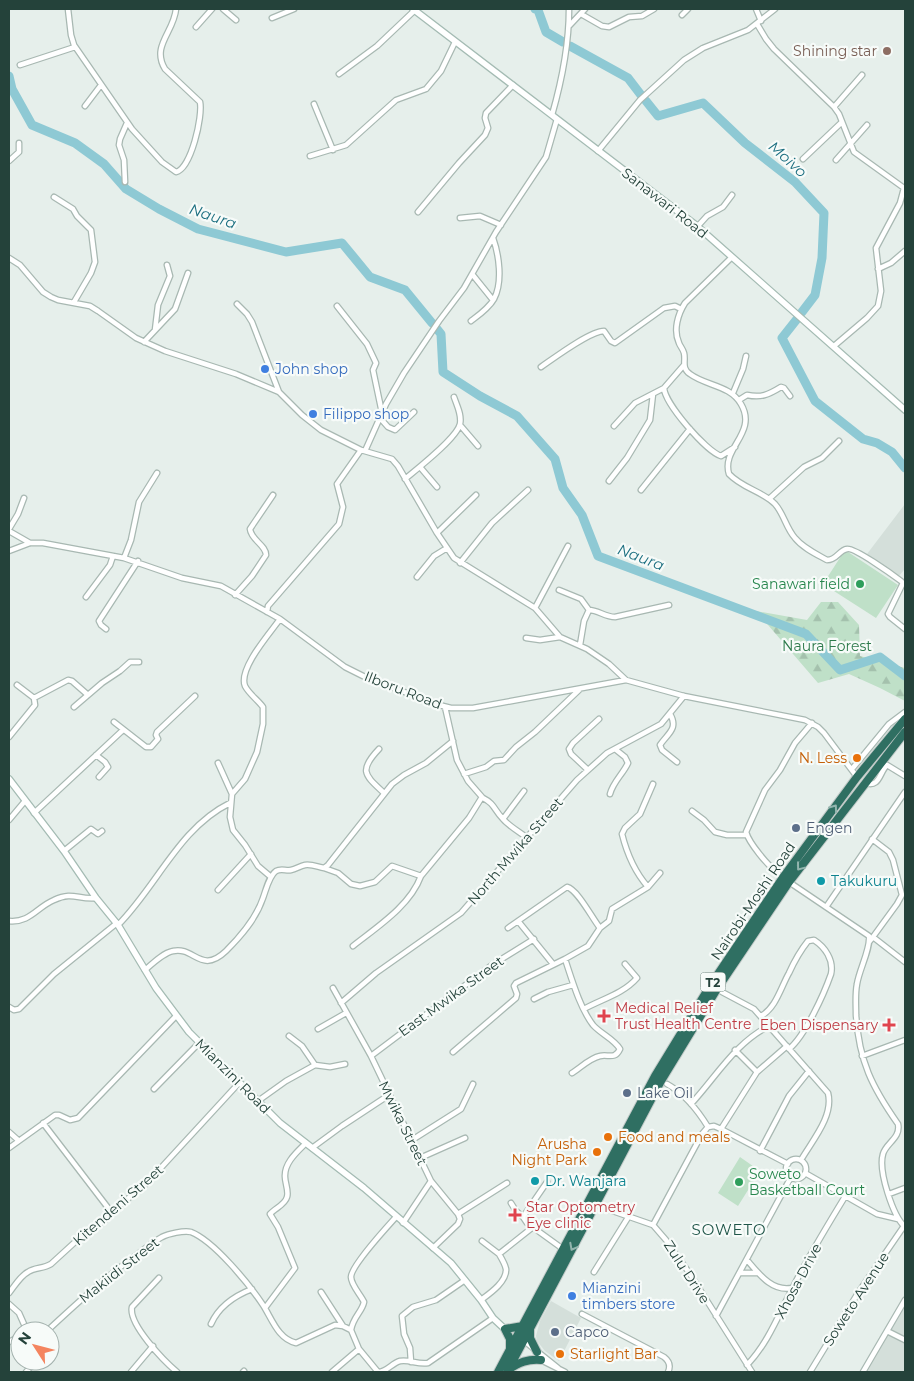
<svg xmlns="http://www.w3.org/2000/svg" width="914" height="1381" viewBox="0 0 914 1381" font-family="Montserrat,sans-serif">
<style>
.built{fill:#d4dfda}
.grass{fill:#bfe0c8}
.forest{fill:url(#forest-firs)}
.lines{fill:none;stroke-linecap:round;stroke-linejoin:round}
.river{stroke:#8ec9d4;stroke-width:9}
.street-casing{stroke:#a8b8b2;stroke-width:7}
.secondary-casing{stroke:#a4bbb3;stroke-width:8}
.highway-casing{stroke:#c2cac8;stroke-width:10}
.street{stroke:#fff;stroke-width:4.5}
.secondary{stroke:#fff;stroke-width:5.5}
.highway{stroke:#2f6f62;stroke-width:8}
.oneway{stroke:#93b5ae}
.education-dot{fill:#8d6e63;stroke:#f7fbf9;stroke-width:2}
.shop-dot{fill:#3f7fe0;stroke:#f7fbf9;stroke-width:2}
.leisure-dot{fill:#2e9e5b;stroke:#f7fbf9;stroke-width:2}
.food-dot{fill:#e8710a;stroke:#f7fbf9;stroke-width:2}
.service-dot{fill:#5c6f8a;stroke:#f7fbf9;stroke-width:2}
.culture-dot{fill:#0f9aa8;stroke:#f7fbf9;stroke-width:2}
.health-dot{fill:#e0444e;stroke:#f7fbf9;stroke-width:2}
.labels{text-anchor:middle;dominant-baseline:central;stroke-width:4.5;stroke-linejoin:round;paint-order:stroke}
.shield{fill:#f7fbf9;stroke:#637a73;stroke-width:1}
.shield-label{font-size:12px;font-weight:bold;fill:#24423a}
.education-label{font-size:14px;fill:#785e54;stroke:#f7fbf9;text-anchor:end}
.street-label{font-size:14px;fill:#24423a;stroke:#f7fbf9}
.shop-label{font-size:14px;fill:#366cbe;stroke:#f7fbf9;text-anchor:start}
.leisure-label{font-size:14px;fill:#27864d;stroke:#f7fbf9;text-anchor:end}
.park-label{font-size:14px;fill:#2d7a4b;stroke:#f7fbf9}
.food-label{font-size:14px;fill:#c56008;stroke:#f7fbf9;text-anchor:end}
.service-label{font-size:14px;fill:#4e5e75;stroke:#f7fbf9;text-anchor:start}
.culture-label{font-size:14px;fill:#0d838f;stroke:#f7fbf9;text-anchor:start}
.health-label{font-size:14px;fill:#be3a42;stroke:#f7fbf9;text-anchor:start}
.water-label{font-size:15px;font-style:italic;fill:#1c6f80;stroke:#f7fbf9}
.neighbourhood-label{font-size:15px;letter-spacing:1px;fill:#1f5548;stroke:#f7fbf9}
</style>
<defs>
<pattern id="forest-firs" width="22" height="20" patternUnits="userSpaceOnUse" patternTransform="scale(1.25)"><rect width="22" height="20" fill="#bfe0c8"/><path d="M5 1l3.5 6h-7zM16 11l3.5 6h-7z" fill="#a4c1ad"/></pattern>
</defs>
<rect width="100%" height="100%" fill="#e6efeb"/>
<path class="built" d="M905 504V569L898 577 867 554Z
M551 1301 581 1318 559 1361 545 1351 537 1341 536 1336 540 1321Z
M905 1307V1372H867L891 1330Z"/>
<path class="grass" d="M845 550 898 585 876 618 823 584Z
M740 1157 760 1171 738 1206 718 1193Z"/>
<path class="forest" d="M821 602H838L859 625 860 656 905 668V701L880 688 849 674 818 683 756 611 807 620Z"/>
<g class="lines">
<path class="river" d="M535 9 538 10 546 32 563 42
M570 46 628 78 641 95
M9 76 12 89 32 125 75 143 104 164 126 189 159 209 198 229 286 252 342 243 370 277 405 290 432 323
M646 101 658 116 703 103 745 143 795 182 824 213 822 258 815 295 802 312
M797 319 782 338 815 401 863 439 877 443 892 452 905 468
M437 329 441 334 443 372 480 396 517 416 555 459 563 488 582 515 598 556 806 634 840 670 880 657 905 676"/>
<g class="street-casing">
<path id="street" d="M68 9 71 35 74 45 132 129 162 162 176 172C191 169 203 116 200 102L165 69C151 46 174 32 176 9
M223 9 236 20
M756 9 761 21
M581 14 602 26 609 27 629 17 642 16 654 9
M682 15 688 9
M272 18 294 9
M757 24 766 39 774 49 834 107 839 114 854 152 904 188 900 203 876 248 881 291 878 306 867 318 834 346
M569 26 585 9
M196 27 212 9
M20 65 75 47
M339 74 377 46 415 10
M314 104 333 150
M85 106 101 85
M834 107 862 75
M552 115C562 80 569 45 569 9
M598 151 640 100 684 60 703 48 748 30 775 9
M310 156 346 145 396 100 426 89 441 71 455 42
M803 159 842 122
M836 160 867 125
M9 161 19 152V143
M125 182 124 160 119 145 120 139 127 123
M54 197 73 209 77 216 91 230 95 262 91 273 74 302
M418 212 459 163 485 135 488 128 485 118 486 113 513 85
M460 218 480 216 501 225
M697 227 707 216 723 207 732 195
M732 257 685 303C678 314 673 330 679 343 680 346 683 349 684 353 686 361 681 368 690 374 706 386 730 385 741 404 758 433 721 448 729 474 742 488 762 491 775 504 784 514 786 528 795 538 803 548 816 554 827 560 837 560 839 550 847 549 854 547 893 575 901 581L903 583 888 614 890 617 905 629
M9 258 20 265 43 292 51 297 58 300 90 306 98 311 136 338 165 351 236 374 279 392 302 415 321 430 361 450 392 459 398 466 437 533 454 558 535 608 560 637 587 649 609 664 626 680
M878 269 891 263 905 251
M472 274 493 300
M237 304 247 314 252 322 279 392
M337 306 367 344 376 363 373 370 382 413
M471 321C479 315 489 308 494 299 503 282 499 255 493 238
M155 330 158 305 170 276 167 265
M144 342 175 309 188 273
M684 365 664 388C665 404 706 451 721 456L735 447
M541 367C554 358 590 331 604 331L611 341 615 343 664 308 675 306 681 309
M733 393 743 369 746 356
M739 400 747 395C761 398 768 395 781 387L784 388 790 396
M380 418 388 427 395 430 414 412
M460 425 478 446
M614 426 635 403 664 388
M365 451 386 404 404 373 439 321 464 288 496 232 546 157 557 119
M420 467 437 487
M405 479C417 469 457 438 460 424 462 415 457 406 454 397
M609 481 627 458 650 420 653 394
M641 490 690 429
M769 499 804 467 822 458 839 441
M9 529 18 514 24 498
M9 531 30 543
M437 533 476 495
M9 551 30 543H43L124 558 182 578 221 586 280 619 345 667 367 678 439 705 451 708H473L626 680 684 696 805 720 818 727 824 733 857 777
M124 558 131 540 139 502 157 473
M460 563 492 523 528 490
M417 577 434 556 447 548
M559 590 581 599 589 610
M235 595 252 576 266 555C266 545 251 540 250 529L273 495
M86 597 110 565 113 556
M535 608 568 546
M267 612 268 606 339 524 343 507 337 484 361 450
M106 629 101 625 99 621 138 561
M526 638 540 640 560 637
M580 645 584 621 589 610C598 610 605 617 615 617L669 605
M34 698 68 680 72 681 88 695
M74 707 102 683 120 671 130 662H139
M670 714C679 729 667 734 660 745L662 750 677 762
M114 722 146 747H151L158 739 156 735 157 732 195 696
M9 737 35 705 34 698 17 685
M379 749C358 771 365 775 384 793
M96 755 105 762 108 767 99 777
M218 763 232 794
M852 769 889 724 905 712
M588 770 571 754 569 749 573 743 599 719
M464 774 486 767 494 761 504 760 516 747 535 732 579 690
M865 783C880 788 879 773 887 765L905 776
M610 794C613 782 623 774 628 763L625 757 615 749
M483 798C495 804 494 810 503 819 509 826 518 831 526 837
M692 811 704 820 715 832 727 835H746
M34 813 123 730
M503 819 524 791
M9 820 25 801
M64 851 91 829 98 834 102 831
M324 868 338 873 351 884 360 886 375 882 392 866 421 876 469 818 482 797 468 781 457 760 445 707
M778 873C768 866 749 843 746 832L765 790 780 770 795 743 812 723
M271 877 258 866 245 845 233 830 230 817 232 794 245 779 257 752 263 724V707C258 700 249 694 245 686 238 669 270 633 280 619
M789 882 869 936C871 948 859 970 857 984 855 994 856 1004 856 1015 859 1061 872 1087 898 1124 901 1138 886 1143 883 1154 878 1171 893 1216 905 1227
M648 887 660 873
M218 890 251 854
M826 907 905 792
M9 921C30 923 37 907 54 900 73 891 78 900 96 898
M518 921 553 964
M118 925C157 886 179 828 230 803
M508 928 567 887C578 890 592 918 600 928
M873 937 905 962
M870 941 897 904 902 895 893 860 889 852 872 839
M353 946C377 927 410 906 421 876
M565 959C572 980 580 1008 593 1025 601 1034 614 1039 620 1049 615 1060 608 1054 600 1056 590 1058 580 1068 572 1073
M145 970C153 963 163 953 173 951 194 946 201 975 226 951 241 936 256 919 263 898 266 890 269 876 276 871 281 868 286 871 291 870 296 869 300 866 305 865 312 864 318 867 324 868L328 865 392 784 404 775 426 763 453 741
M333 988 371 1056 431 1181 458 1214 460 1219 458 1224 433 1248
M722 992 754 1009 828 1093C834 1116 812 1141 801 1160
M534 999 548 992 573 985
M341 1003 376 973 461 913 577 780 607 753 661 724 684 696
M9 1007 14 1010 19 1009 54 974 117 923
M584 1009C602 999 623 994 637 978L625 964
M761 1016C776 1008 781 987 789 973 794 962 800 951 808 941L814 940C825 947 834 960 831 974 824 994 805 1036 789 1049
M318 1029 346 1013
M289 1036 302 1046 315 1065
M735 1050 757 1072
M453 1052 516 998 517 994 514 986 516 983 565 959 588 946 600 928 609 921 612 909 648 887C634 871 627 854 622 834L625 828 640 814 653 784
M371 1056 492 965 534 939
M862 1056 905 1040
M667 1084C685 1094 697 1109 708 1127
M154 1089 199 1043
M258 1101 286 1081 315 1065 330 1067 345 1064
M691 1104C716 1077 735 1043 769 1026
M43 1123 112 1213
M721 1129 757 1072 787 1046
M9 1132 18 1140
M412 1140 461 1109 473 1084
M9 1148 55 1115H59L70 1120 78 1118 176 1016
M312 1148 342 1126 389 1095
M760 1151 789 1096 809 1071
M420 1158 465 1138
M786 1169a10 10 0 1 1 20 0a10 10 0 1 1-20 0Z
M805 1173 877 1214 898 1219
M547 1182 523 1217 527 1223 563 1249
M889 1194 905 1188
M511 1203 516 1211 523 1217
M595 1207 607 1209 653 1225 666 1240 690 1274 752 1372
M458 1214 507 1183
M403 1223 431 1181
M653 1225 702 1134 708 1127 714 1126 721 1129 788 1164
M482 1241 499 1254 533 1227
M747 1260C759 1274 772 1292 792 1288
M594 1272 629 1216
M740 1273H758
M159 1278 132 1307C128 1324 164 1361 177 1372
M321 1292 343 1326
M9 1293C14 1287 20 1276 28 1272 35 1267 43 1269 51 1264L86 1232 105 1220 119 1206 147 1183 239 1083
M481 1300C489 1294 507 1282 506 1269 505 1264 502 1259 499 1254
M9 1304 19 1313 27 1331
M265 1308 295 1268 278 1227 270 1214C275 1208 285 1205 287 1197 289 1191 285 1183 285 1177 284 1163 297 1152 306 1143
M582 1314 664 1357C669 1361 671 1366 668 1372
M716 1316 791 1177
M211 1324C219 1306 234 1296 252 1289
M351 1330C353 1317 362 1312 364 1302 361 1295 351 1285 351 1277 351 1266 387 1227 396 1217
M47 1331C74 1306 101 1281 131 1259 141 1252 151 1243 162 1237 168 1234 184 1230 191 1232 214 1241 249 1284 263 1305 272 1319 278 1339 296 1343L335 1325 343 1326 351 1330 359 1349 378 1372C387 1372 392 1363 400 1361 409 1359 418 1365 428 1363L493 1318
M887 1331 905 1340
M523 1340 558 1368
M9 1342 20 1336
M541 1360 565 1372
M411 1362 410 1348 404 1334 402 1316 413 1307 436 1300 465 1280
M747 1365C768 1343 778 1316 792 1289 808 1257 827 1226 846 1195
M26 1372 36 1361
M131 1372 153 1346
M243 1372 244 1371
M332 1372 359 1349
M810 1372 858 1293 904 1226
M863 1372 905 1300"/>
</g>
<g class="secondary-casing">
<path id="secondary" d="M413 9 697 226 905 410
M9 779 64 851 96 898 118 925 156 988 189 1032 280 1123 364 1188 451 1263 481 1300 493 1318 508 1332"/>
</g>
<g class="highway-casing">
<path id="highway" d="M530 1327V1338L537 1352
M510 1348V1339L505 1329 523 1326
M508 1370C519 1362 528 1359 541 1360
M498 1372 655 1076 710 986 784 876 857 777 905 719
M507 1372 661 1081 717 989 789 882 905 732"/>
</g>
<use href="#street" class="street"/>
<use href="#secondary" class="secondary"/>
<use href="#highway" class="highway"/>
</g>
<defs><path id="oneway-chevron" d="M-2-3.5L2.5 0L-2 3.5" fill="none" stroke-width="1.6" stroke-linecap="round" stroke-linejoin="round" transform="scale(1.25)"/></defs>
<g class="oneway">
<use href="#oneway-chevron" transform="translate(834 808) rotate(-54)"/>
<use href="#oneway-chevron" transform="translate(800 867) rotate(127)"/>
<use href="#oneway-chevron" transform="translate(573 1247) rotate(118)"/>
</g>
<circle class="education-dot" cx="887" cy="51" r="5"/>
<g class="shop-dot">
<circle cx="265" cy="369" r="5"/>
<circle cx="313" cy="414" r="5"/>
<circle cx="572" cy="1296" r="5"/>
</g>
<g class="leisure-dot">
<circle cx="860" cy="584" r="5"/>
<circle cx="739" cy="1182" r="5"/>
</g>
<g class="food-dot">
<circle cx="857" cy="758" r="5"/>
<circle cx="608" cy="1137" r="5"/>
<circle cx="597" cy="1152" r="5"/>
<circle cx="560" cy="1354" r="5"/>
</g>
<g class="service-dot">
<circle cx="796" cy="828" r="5"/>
<circle cx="627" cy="1093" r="5"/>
<circle cx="555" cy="1332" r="5"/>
</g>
<g class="culture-dot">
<circle cx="821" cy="881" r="5"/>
<circle cx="535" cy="1181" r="5"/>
</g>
<g class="health-dot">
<path d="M601.5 1008.5h5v5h5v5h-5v5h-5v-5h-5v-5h5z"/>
<path d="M886.5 1017.5h5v5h5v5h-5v5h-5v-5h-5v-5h5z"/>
<path d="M512.5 1207.5h5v5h5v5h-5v5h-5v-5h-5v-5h5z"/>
</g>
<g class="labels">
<rect class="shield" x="700.5" y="972.5" width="25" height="19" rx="4"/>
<g class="shield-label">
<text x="713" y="982">T2</text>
</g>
<g class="education-label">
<text x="877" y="51">Shining star</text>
</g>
<g class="street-label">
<text transform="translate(665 203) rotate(38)">Sanawari Road</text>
<text transform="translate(403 690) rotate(21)">Ilboru Road</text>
<text transform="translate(515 851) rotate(-49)">North Mwika Street</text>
<text transform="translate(753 901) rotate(-56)">Nairobi-Moshi Road</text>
<text transform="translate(451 996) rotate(-36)">East Mwika Street</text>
<text transform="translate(233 1076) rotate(45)">Mianzini Road</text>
<text transform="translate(403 1123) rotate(64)">Mwika Street</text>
<text transform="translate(118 1205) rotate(-41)">Kitendeni Street</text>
<text transform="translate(119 1270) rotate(-38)">Makiidi Street</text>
<text transform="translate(687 1272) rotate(57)">Zulu Drive</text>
<text transform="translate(798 1281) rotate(-62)">Xhosa Drive</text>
<text transform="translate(856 1299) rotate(-57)">Soweto Avenue</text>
</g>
<g class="shop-label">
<text x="275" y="369">John shop</text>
<text x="323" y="414">Filippo shop</text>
<text x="582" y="1288">Mianzini<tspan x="582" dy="16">timbers store</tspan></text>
</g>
<g class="leisure-label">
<text x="850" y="584">Sanawari field</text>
<text x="749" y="1174" text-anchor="start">Soweto<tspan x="749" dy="16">Basketball Court</tspan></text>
</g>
<g class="park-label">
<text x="827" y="646">Naura Forest</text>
</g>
<g class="food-label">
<text x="847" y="758">N. Less</text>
<text x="618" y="1137" text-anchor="start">Food and meals</text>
<text x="587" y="1144">Arusha<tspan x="587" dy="16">Night Park</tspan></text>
<text x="570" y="1354" text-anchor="start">Starlight Bar</text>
</g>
<g class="service-label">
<text x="806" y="828">Engen</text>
<text x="637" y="1093">Lake Oil</text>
<text x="565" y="1332">Capco</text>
</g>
<g class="culture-label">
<text x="831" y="881">Takukuru</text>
<text x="545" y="1181">Dr. Wanjara</text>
</g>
<g class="health-label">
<text x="615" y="1008">Medical Relief<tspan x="615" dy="16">Trust Health Centre</tspan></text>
<text x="878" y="1025" text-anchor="end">Eben Dispensary</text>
<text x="526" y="1207">Star Optometry<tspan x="526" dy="16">Eye clinic</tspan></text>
</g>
<g class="water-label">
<text transform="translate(788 159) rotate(42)">Moivo</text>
<text transform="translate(213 216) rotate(19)">Naura</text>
<text transform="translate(641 557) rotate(21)">Naura</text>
</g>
<g class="neighbourhood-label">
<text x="729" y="1229">SOWETO</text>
</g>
</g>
<rect width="914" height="1381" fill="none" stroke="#24423a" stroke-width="20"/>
<g transform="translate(35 1346) rotate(306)"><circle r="24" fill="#f7fbf9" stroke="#a3b1ad"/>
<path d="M0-4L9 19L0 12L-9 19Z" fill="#f4845f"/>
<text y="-8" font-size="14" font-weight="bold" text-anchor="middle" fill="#24423a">N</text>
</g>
</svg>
